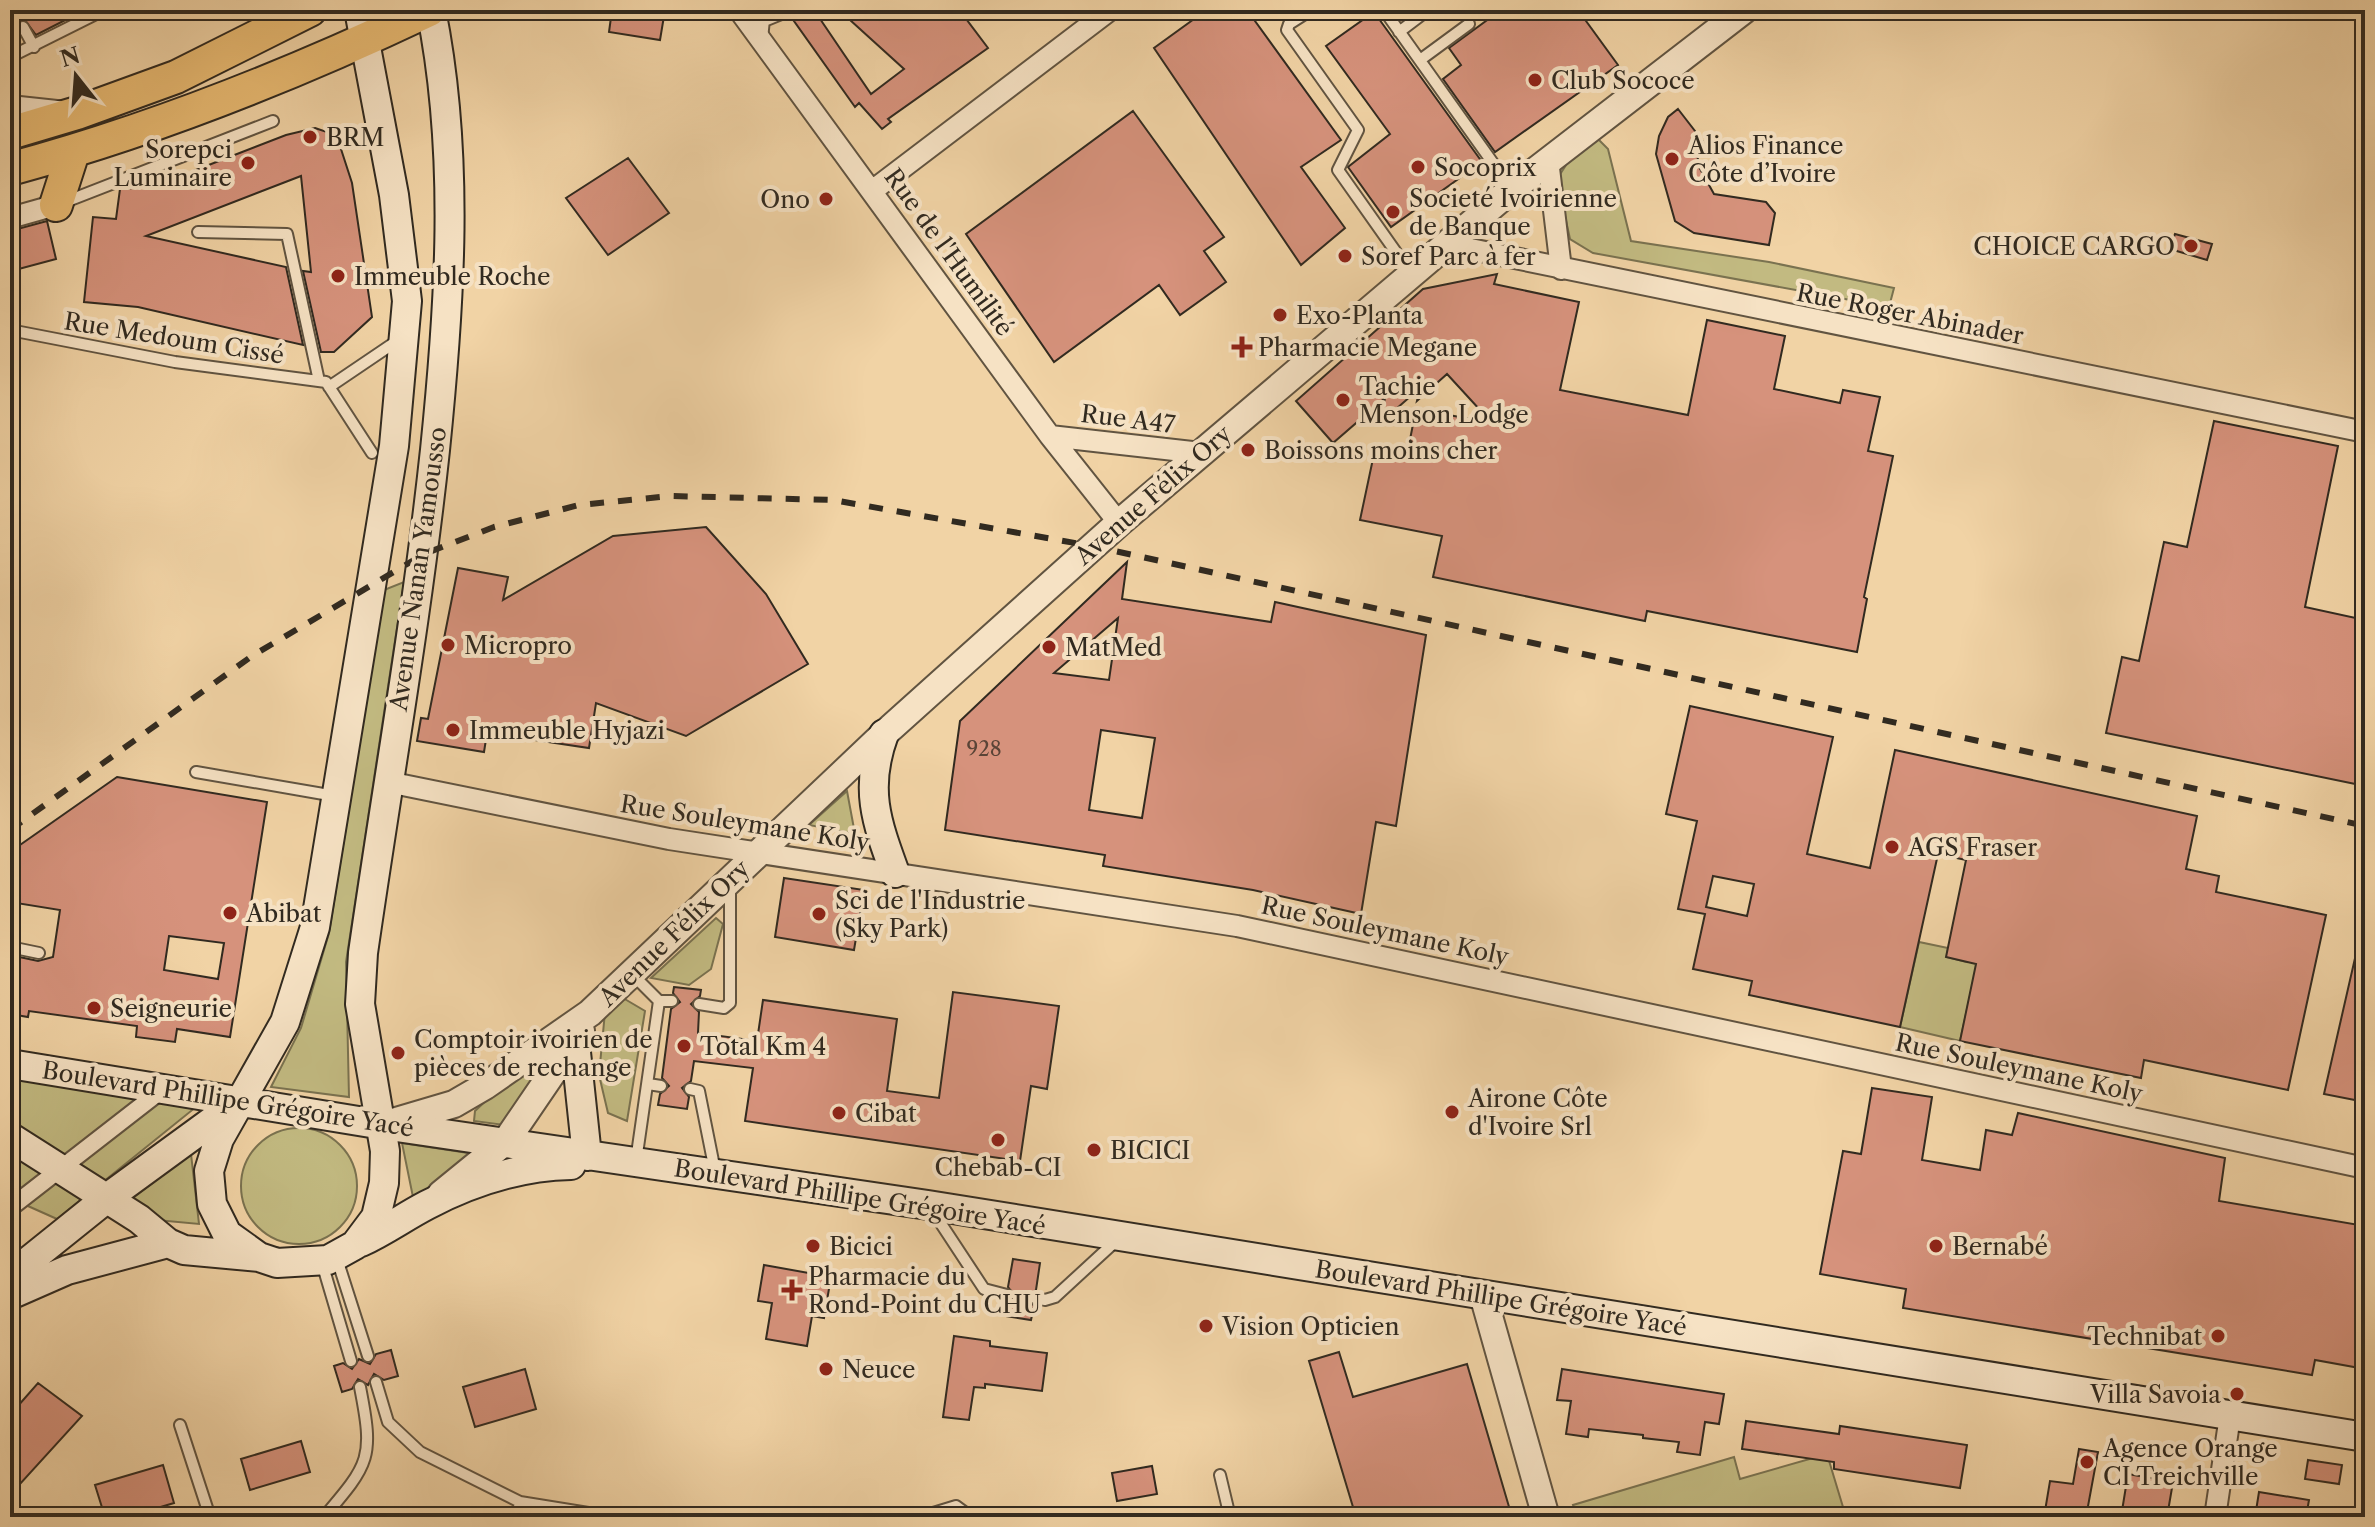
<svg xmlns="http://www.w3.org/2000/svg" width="2375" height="1527" viewBox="0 0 2375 1527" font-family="'Libre Caslon Text',serif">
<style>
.green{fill:#c2ba81;stroke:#7a7250;stroke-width:2}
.building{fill:#d6927c;stroke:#312a20;stroke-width:2;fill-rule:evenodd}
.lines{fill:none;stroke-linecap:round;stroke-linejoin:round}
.service-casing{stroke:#615441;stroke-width:14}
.pedestrian-casing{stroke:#615441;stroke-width:20}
.minor-casing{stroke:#615441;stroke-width:24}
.tertiary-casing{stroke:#615441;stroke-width:30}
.secondary-casing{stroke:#312a20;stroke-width:32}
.primary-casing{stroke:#312a20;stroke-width:36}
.service{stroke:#f6e2c4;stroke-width:10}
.pedestrian{stroke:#f6e2c4;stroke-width:16}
.minor{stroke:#f6e2c4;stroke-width:20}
.tertiary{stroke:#f6e2c4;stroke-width:26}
.secondary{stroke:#f6e2c4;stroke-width:28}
.primary{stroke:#e8ba72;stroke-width:32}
.rail{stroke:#312a20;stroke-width:6;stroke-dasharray:14 14;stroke-linecap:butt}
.poi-dot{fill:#8f2418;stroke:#f6e2c4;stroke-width:3}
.labels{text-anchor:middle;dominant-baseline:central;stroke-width:8;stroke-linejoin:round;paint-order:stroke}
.number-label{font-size:20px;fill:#5a4437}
.poi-label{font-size:24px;fill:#312a20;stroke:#f6e2c4;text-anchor:start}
.street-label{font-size:24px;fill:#312a20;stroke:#f6e2c4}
</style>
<rect width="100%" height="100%" fill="#f1d3a5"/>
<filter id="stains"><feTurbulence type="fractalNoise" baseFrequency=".0025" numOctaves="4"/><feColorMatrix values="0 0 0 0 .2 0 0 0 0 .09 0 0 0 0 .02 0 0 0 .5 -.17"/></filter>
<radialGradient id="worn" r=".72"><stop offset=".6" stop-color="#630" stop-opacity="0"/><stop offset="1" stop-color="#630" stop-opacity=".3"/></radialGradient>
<path class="green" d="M1598 139 1608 149 1631 241 1769 262 1894 288 1889 307 1593 253 1570 239 1557 179 1568 162Z
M404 582 346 962 349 1097 271 1087 301 1028 329 933 384 590Z
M847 791 855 834 809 825Z
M716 918 723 924 711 969 689 985 651 978Z
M1986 923 1960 1041 1900 1027 1919 942 1948 948 1947 957 1967 962Z
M623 998 645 1011 627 1121 608 1113 599 1075 605 1012Z
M544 1046 552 1050 504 1125 474 1121 475 1111Z
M10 1077 196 1107 57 1219 10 1198Z
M241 1186a58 58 0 1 1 116 0a58 58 0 1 1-116 0Z
M402 1143 475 1154 414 1202Z
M191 1154 199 1224 135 1218 126 1203Z
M1827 1454 1846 1517H1577L1573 1505 1734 1457 1740 1479Z"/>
<path class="building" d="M10 10H85L36 35 24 19 10 32Z
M612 10H665L660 40 609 32Z
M814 10 871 94 904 69 839 10H966L967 20 988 48 888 119 891 122 882 129 859 103 855 107 794 21Z
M1188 10H1247L1341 140 1301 167 1345 228 1301 265 1154 48 1194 19Z
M1501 10H1578L1618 65 1495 152 1443 79 1461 65 1449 48Z
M1374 12 1482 162 1391 227 1348 167 1390 134 1326 46Z
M1678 109 1705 144 1697 153 1699 167 1714 194 1766 202 1775 213 1769 245 1694 233 1675 221 1656 154 1659 136 1668 117Z
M1133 111 1224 237 1204 251 1226 282 1180 315 1159 285 1054 362 966 234Z
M315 128 327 132 340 146 352 183 372 317 334 352H321L303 271 311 272 301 176 146 236 286 267 303 345 138 307 84 302 93 217 116 219 120 189 152 187 286 135Z
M628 158 669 213 608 255 566 198Z
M47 221 56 259 15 270 10 231Z
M2175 234 2212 244 2207 260 2170 249Z
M1497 274 1494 284 1579 302 1560 390 1688 415 1707 320 1785 336 1774 389 1840 403 1843 390 1880 397 1868 451 1893 456 1864 597 1867 599 1857 652 1647 611 1645 621 1433 577 1442 536 1360 520 1374 454 1406 460 1416 409 1492 423 1447 374 1417 401 1420 388 1380 423 1385 398 1333 443 1296 401 1423 289Z
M2214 421 2338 446 2305 607 2365 620V786L2106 733 2122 657 2139 661 2164 542 2187 547Z
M706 527 766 594 808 664 686 736 596 703 589 748 487 733 484 752 417 741 421 718 428 719 458 568 508 577 503 600 613 536Z
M1127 562 1122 599 1271 622 1275 602 1426 635 1396 826 1376 822 1361 914 1253 890 1103 866 1105 855 945 830 960 721ZM1118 618 1109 680 1054 673ZM1101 730 1155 738 1142 818 1089 810Z
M1690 706 1833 737 1807 854 1870 868 1895 750 2197 816 2186 869 2219 876 2216 892 2326 915 2288 1090 2144 1060 2141 1078 1960 1041 1976 964 1946 957 1966 860 1938 854 1900 1027 1749 995 1752 981 1693 969 1705 914 1678 909 1697 821 1666 814ZM1713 876 1754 884 1747 916 1706 907Z
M117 777 267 802 230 1037 177 1029 175 1042 136 1037 137 1026 29 1011 28 1017 10 1014V955L38 961 53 957 60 910 10 902V852ZM169 936 224 943 218 979 164 970Z
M784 878 864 890 854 950 775 937Z
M2358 945 2365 946V1102L2324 1094Z
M674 987 701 990 700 996 691 1004 699 1012 698 1033 757 1041 763 1000 897 1019 887 1091 939 1098 953 992 1059 1006 1047 1089 1031 1086 1020 1161 745 1121 753 1068 694 1061 691 1081 682 1088 689 1097 687 1109 658 1105 660 1094 669 1086 662 1078 671 1009 680 1002 673 993Z
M1872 1088 1932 1097 1922 1160 1980 1170 1986 1130 2012 1135 2018 1113 2225 1158 2219 1201 2365 1226V1369L2315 1360 2312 1375 1903 1308 1906 1289 1820 1274 1843 1151 1861 1154Z
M1013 1259 1040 1263 1036 1290 1027 1297 1034 1306 1031 1320 1005 1316 1006 1303 1015 1296 1008 1287Z
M764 1265 831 1277 824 1318 812 1316 807 1346 766 1339 772 1303 758 1301Z
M954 1336 990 1341V1346L1047 1353 1042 1391 985 1384V1388L974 1387 969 1420 943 1417Z
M391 1350 398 1376 384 1380 374 1374 368 1385 358 1379 352 1389 342 1392 334 1366 343 1363 352 1369 359 1359 370 1364 376 1354Z
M1339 1352 1353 1397 1467 1364 1512 1517H1356L1309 1361Z
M525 1369 536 1409 475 1427 463 1387Z
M1562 1369 1724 1394 1719 1424 1705 1422 1700 1455 1677 1452 1679 1442 1643 1438V1435L1589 1429 1588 1437 1566 1434 1571 1401 1557 1400Z
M38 1383 82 1416 10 1495V1415Z
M1746 1421 1839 1434 1840 1426 1967 1445 1960 1488 1834 1469V1462L1742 1449Z
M301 1441 310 1472 250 1490 241 1459Z
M2079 1449 2098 1452 2086 1517H2044L2050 1481 2073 1484Z
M2308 1460 2342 1465 2339 1484 2305 1479Z
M163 1465 174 1503 127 1517H105L95 1485Z
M1152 1466 1157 1494 1117 1501 1112 1473Z
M2128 1474 2173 1482 2167 1517H2121Z
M2259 1492 2309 1500 2306 1517H2255Z"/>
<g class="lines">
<g class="service-casing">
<path id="service" d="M1311 10 1289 24 1287 30 1358 130 1338 170 1410 272
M1384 10 1510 187
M764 21 791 10
M23 27 34 47
M1399 32 1428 10
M762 39 765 10
M10 57 104 10
M1420 60 1469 24
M65 202 273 121
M198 232 287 234 319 381
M10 330 175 362 326 382 372 453
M329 387 397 341
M196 772 335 796
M10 947 39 953
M633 975 659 1001H672
M699 1004 724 1008 730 1003V887
M648 1084 661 1086
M690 1089 699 1091 715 1171
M636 1161 659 1001
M932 1210 984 1289 1007 1295
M337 1259 368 1356
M322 1263 351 1361
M1035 1298 1045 1300 1055 1297 1117 1240
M376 1382 388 1422 420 1452 520 1502 613 1517
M180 1425 210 1517
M1220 1475 1230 1517
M324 1517C370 1463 374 1458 360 1387
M517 1517 520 1502
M920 1517 956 1506 971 1517"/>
</g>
<g class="pedestrian-casing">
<path id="pedestrian" d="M10 1208 163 1089"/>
</g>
<g class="minor-casing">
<path id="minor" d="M739 10 1050 436 1119 523
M10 106 66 112
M1548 160 1561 269
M872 191 1110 10
M10 218 56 205
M1446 244 2365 432
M1050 436 1201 453
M388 782 669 839 1237 926 2365 1168
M2215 1517 2230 1416"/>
</g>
<g class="tertiary-casing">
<path id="tertiary" d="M383 1125 454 1104 485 1086 590 1013 884 734 1119 523 1512 189 1744 10
M441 1194 506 1141 581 1031
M1483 1295 1546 1517"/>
</g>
<g class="secondary-casing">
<path id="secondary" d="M359 10 394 195 407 301 394 446 315 927 285 1022 219 1139 209 1171 212 1204 227 1234 259 1257 277 1263 328 1260 355 1245 376 1217 384 1183 385 1151 360 1004 363 953C387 786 417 618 435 450 450 304 460 154 431 10
M884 734C864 788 876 821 895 873
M575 1043 587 1156
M10 1064 383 1125 928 1205 2365 1437
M10 1137 139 1219 168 1243 184 1250 259 1257
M361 1242C385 1231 404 1217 427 1205 471 1182 521 1166 571 1165
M10 1276 107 1198 233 1106
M10 1295 67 1270 168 1243"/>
</g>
<g class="primary-casing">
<path id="primary" d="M10 133 77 113 176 77 310 10
M10 169C155 130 294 74 429 10
M56 205 73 152"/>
</g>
<use href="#service" class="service"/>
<use href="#pedestrian" class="pedestrian"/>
<use href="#minor" class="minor"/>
<use href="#tertiary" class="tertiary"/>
<use href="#secondary" class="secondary"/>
<use href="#primary" class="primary"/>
<path class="rail" d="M10 830 252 656 424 554 494 527 579 505 671 496 833 500 1092 546 2365 826"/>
</g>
<g class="poi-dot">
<circle cx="1535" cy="80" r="8"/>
<circle cx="310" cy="137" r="8"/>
<circle cx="1672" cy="159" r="8"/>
<circle cx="248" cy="163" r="8"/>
<circle cx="1418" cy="167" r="8"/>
<circle cx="826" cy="199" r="8"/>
<circle cx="1393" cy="212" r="8"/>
<circle cx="2191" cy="246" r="8"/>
<circle cx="1345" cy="256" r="8"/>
<circle cx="338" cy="276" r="8"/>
<circle cx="1280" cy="315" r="8"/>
<path d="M1238 335h8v8h8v8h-8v8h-8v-8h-8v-8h8z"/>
<circle cx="1343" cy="400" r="8"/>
<circle cx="1248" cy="450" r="8"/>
<circle cx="448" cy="645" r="8"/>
<circle cx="1049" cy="647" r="8"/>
<circle cx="453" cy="730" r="8"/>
<circle cx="1892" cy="847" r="8"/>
<circle cx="230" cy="913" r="8"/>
<circle cx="819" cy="914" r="8"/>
<circle cx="94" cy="1008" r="8"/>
<circle cx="684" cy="1046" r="8"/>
<circle cx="398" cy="1053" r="8"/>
<circle cx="1452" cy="1112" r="8"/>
<circle cx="839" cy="1113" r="8"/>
<circle cx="998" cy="1140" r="8"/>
<circle cx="1094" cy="1150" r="8"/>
<circle cx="813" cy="1246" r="8"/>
<circle cx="1936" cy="1246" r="8"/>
<path d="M788 1278h8v8h8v8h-8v8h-8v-8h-8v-8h8z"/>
<circle cx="1206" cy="1326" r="8"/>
<circle cx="2218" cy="1336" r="8"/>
<circle cx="826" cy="1369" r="8"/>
<circle cx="2237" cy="1394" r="8"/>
<circle cx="2087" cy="1462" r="8"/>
</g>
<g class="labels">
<g class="number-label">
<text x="984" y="749">928</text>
</g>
<g class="poi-label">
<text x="1551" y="80">Club Sococe</text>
<text x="326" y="137">BRM</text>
<text x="1688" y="145">Alios Finance<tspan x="1688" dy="28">Côte d’Ivoire</tspan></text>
<text x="232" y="149" text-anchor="end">Sorepci<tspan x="232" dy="28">Luminaire</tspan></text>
<text x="1434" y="167">Socoprix</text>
<text x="1409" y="198">Societé Ivoirienne<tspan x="1409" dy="28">de Banque</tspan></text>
<text x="810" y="199" text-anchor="end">Ono</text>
<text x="2175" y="246" text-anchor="end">CHOICE CARGO</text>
<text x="1361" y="256">Soref Parc à fer</text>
<text x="354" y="276">Immeuble Roche</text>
<text x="1296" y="315">Exo-Planta</text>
<text x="1258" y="347">Pharmacie Megane</text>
<text x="1359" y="386">Tachie<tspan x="1359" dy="28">Menson Lodge</tspan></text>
<text x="1264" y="450">Boissons moins cher</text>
<text x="464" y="645">Micropro</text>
<text x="1065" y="647">MatMed</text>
<text x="469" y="730">Immeuble Hyjazi</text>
<text x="1908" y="847">AGS Fraser</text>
<text x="835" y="900">Sci de l'Industrie<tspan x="835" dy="28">(Sky Park)</tspan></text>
<text x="246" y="913">Abibat</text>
<text x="110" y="1008">Seigneurie</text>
<text x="414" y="1039">Comptoir ivoirien de<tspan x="414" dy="28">pièces de rechange</tspan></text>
<text x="700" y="1046">Total Km 4</text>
<text x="1468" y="1098">Airone Côte<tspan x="1468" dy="28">d'Ivoire Srl</tspan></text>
<text x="855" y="1113">Cibat</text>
<text x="1110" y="1150">BICICI</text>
<text x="998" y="1167" text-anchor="middle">Chebab-CI</text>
<text x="829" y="1246">Bicici</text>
<text x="1952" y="1246">Bernabé</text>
<text x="808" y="1276">Pharmacie du<tspan x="808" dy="28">Rond-Point du CHU</tspan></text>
<text x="1222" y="1326">Vision Opticien</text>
<text x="2202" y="1336" text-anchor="end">Technibat</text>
<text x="842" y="1369">Neuce</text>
<text x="2221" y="1394" text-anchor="end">Villa Savoia</text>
<text x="2103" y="1448">Agence Orange<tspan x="2103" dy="28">CI Treichville</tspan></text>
</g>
<g class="street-label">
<text transform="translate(949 252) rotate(54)">Rue de l'Humilité</text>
<text transform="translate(1910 314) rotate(11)">Rue Roger Abinader</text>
<text transform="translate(174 338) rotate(9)">Rue Medoum Cissé</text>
<text transform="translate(1128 419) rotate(7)">Rue A47</text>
<text transform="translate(1153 495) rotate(-41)">Avenue Félix Ory</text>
<text transform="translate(418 569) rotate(-82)">Avenue Nanan Yamousso</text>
<text transform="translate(745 823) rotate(9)">Rue Souleymane Koly</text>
<text transform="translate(1385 931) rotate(12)">Rue Souleymane Koly</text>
<text transform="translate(674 933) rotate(-44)">Avenue Félix Ory</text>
<text transform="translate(2019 1068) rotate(12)">Rue Souleymane Koly</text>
<text transform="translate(228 1099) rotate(9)">Boulevard Phillipe Grégoire Yacé</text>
<text transform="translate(860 1197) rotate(9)">Boulevard Phillipe Grégoire Yacé</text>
<text transform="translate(1501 1298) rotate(9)">Boulevard Phillipe Grégoire Yacé</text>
</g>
</g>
<rect width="2375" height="1527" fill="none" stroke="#f1d3a5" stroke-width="40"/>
<rect x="12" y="12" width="2351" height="1503" fill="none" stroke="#312a20" stroke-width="4"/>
<rect x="20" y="20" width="2335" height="1487" fill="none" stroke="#312a20" stroke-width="2"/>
<g transform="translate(76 76) rotate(343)" stroke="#f6e2c4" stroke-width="6" paint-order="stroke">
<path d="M0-6L14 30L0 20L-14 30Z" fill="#312a20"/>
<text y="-12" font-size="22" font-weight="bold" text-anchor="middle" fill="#312a20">N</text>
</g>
<rect width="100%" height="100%" filter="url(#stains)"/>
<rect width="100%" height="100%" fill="url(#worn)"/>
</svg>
